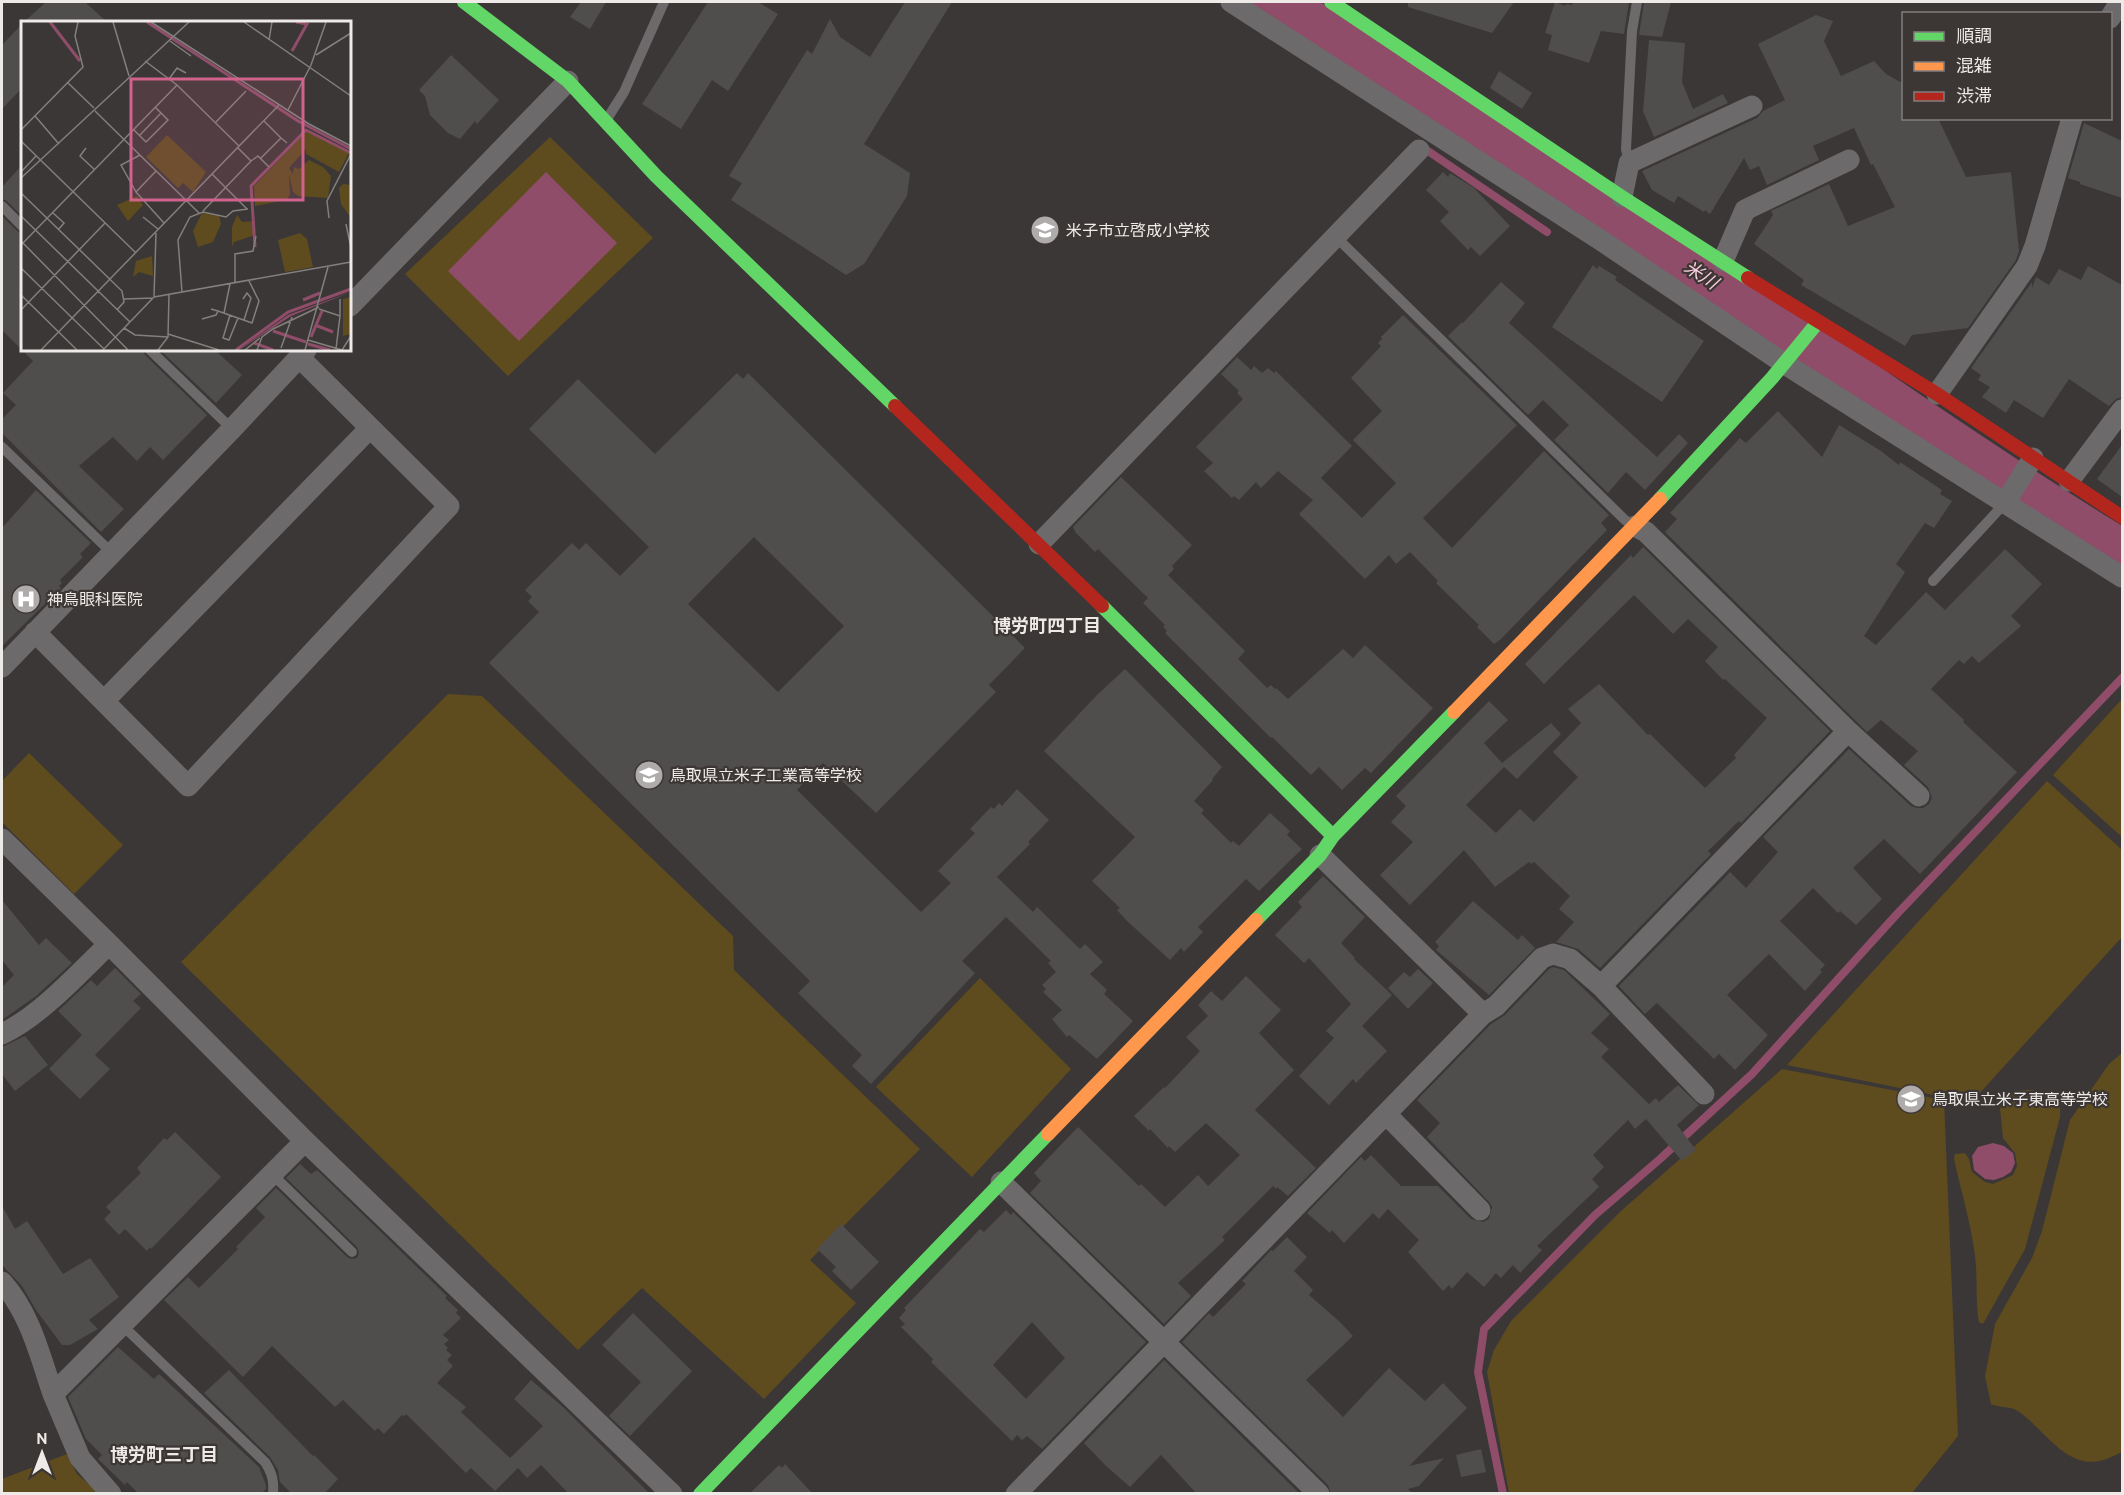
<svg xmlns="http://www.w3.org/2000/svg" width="2124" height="1495" viewBox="0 0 2124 1495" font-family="Cabin,'Noto Sans JP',sans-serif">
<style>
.green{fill:#5e4c1f}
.water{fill:#8f4d69}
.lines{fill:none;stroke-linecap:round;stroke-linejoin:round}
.stream{stroke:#8f4d69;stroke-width:8}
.river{stroke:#8f4d69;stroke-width:50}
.building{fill:#504d4d;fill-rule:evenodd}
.lane{stroke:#6c6a6a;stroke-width:10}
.street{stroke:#6c6a6a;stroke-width:21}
.fast{stroke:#63d668;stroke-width:14}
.slow{stroke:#ff974d;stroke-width:14}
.jam{stroke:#b3261e;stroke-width:14}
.labels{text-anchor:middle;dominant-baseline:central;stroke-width:4.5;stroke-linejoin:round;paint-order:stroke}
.poi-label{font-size:16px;fill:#edeae8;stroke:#3c3635;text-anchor:start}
.water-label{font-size:18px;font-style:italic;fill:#f9cddd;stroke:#3c3635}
.neighbourhood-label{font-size:18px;font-weight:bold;fill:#edeae8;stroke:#3c3635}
.inset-river{fill:none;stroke:#8f4d69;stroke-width:3}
.inset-road{fill:none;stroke:#827f7d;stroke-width:1.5}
.view{fill:#d1628c;fill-opacity:0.15;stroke:#d1628c;stroke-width:3}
.inset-edge{fill:none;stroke:#edeae8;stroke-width:3}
</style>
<rect width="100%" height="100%" fill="#3b3736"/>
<path class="green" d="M550 137 653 238 508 376 405 274Z
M448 694 482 696 733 936 734 970 920 1149 810 1260 856 1303 764 1399 642 1288 578 1350 181 962Z
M2122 699V837L2053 775Z
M29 753 123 845 74 894 2 822V781Z
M2047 781 2122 850V937L1978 1095 1963 1101 1787 1065Z
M980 978 1071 1069 972 1177 876 1087Z
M2122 1053V1452C2115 1455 2108 1459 2100 1461 2065 1468 2043 1428 2018 1411 2010 1406 2000 1408 1991 1404L1985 1376 1995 1324 2032 1258 2042 1231 2070 1120 2109 1064Z
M1782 1069 1944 1100 1958 1436 1912 1493H1509L1487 1372 1494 1350 1511 1321 1621 1211Z
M2025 1090H2032L2060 1103V1117L2025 1249 1983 1324 1979 1322C1975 1300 1978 1278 1975 1256 1971 1223 1961 1191 1954 1159L1955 1154 1965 1153 1969 1159 1972 1172 1985 1182 1993 1184 2013 1175 2017 1166 2015 1153 2003 1138 2000 1108 2008 1096 2018 1091Z
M67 1454 77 1474 90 1485 96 1493 2 1494V1479Z"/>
<path class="water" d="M546 172 617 243 519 341 448 271Z
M1993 1143 2004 1146 2013 1153 2015 1163 2011 1172 2003 1177 1994 1180 1985 1179 1974 1170 1972 1156 1978 1147Z"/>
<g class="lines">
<path class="stream" d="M1428 151 1547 232
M1503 1494 1478 1372 1484 1329 1595 1215 1660 1159 1752 1074 1897 914 2122 678"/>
<path class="river" d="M1274 2 1751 307C1872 393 1995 478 2122 555"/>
</g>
<path class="building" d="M46 2H85L107 22H24Z
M581 2H606L590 29 570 17Z
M708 2H758L778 14 728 91 712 80 681 129 642 104Z
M905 2H952L864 144 910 173 907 196 864 264 846 275 731 200 742 183 729 176 807 50 812 54 830 19 840 37 870 57Z
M1408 2H1514L1492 33 1408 7Z
M1555 2 1565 6 1566 4 1572 5 1574 2H1629L1624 34 1601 31 1589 63 1548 50 1552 35 1545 33Z
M1644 2H1671L1662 37 1639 35Z
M1816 15 1833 21 1824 41 1841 76 1874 61 1886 74 1904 84V118H1938L1966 177 2011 172 2019 251 2016 260 1968 328 1912 335 1905 346 1801 285 1804 280 1754 244 1773 215 1771 211 1829 184 1848 226 1895 207 1873 164 1871 165 1854 128 1813 146 1819 160 1767 185 1759 166 1750 170 1744 158 1710 214 1705 210 1704 212 1678 196 1674 203 1652 190 1642 171 1757 118 1763 111 1785 100 1758 44Z
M22 24V88L2 109V45Z
M1649 40 1685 43 1682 82 1693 109 1723 94 1728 103 1654 137 1643 111Z
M451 55 499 100 477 124 475 121 460 139 448 133 430 115 425 96 419 90Z
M1499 71 1532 93 1522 109 1490 88Z
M2084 123 2122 141V198L2080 184V182L2068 178Z
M22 165V216L7 201 2 199V187Z
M1443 172 1448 177 1450 173 1474 188 1510 226 1480 256 1471 247 1468 250 1440 221 1449 212 1426 190Z
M2 216 17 231 22 233V350H143L145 355 207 415 163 460 150 447 137 461 113 437 79 466 124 509 101 532 2 433V419L16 405 3 393 33 361 2 330Z
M1593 265 1597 269 1599 266 1617 277 1615 280 1704 341 1662 402 1552 327Z
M2088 266 2122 285V397L2116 399 2109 406 2069 379 2043 418 2014 400 2006 413 1982 397 1990 387 1978 380 1981 375 1971 368 2032 282V288L2036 277 2049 285 2059 269 2081 280Z
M1501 282 1525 303 1509 323 1657 457 1679 434 1688 443 1645 490 1626 472 1608 493 1554 440 1569 425 1543 400 1528 415 1448 336 1462 322 1463 323Z
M1403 315 1517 425 1423 518 1452 548 1544 451 1609 515 1601 523 1607 530 1501 639 1494 644 1477 627 1479 625 1436 583 1438 581 1410 552 1396 564 1389 555 1365 579 1299 514 1313 500 1278 471 1261 488 1256 482 1239 500 1234 496 1232 498 1204 471 1213 463 1196 447 1243 399 1237 393 1239 391 1221 374 1237 357 1251 370 1254 366 1262 373 1268 368 1274 373 1276 371 1352 446 1321 478 1362 518 1396 483 1353 440 1382 411 1351 378 1381 346 1378 343 1382 339 1381 337Z
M160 350H215L242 375 216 403Z
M737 373 743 379 748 373 1025 648 989 685 996 692 876 813 823 763 797 790 921 912 951 883 938 871 975 833 970 829 991 807 994 809 999 803 1002 806 1017 789 1049 820 1028 842 1030 844 997 877 1033 912 1037 907 1080 949 1085 944 1103 962 1090 974 1107 990 1104 994 1133 1021 1097 1059 1069 1035 1067 1037 1052 1019 1062 1010 1043 992 1046 989 1042 985 1056 972 1048 963 1051 961 1006 917 962 961 975 973 871 1084 852 1066 862 1055 798 993 810 981 489 663 539 612 528 601 532 597 525 590 572 543 579 550 586 543 620 576 649 547 529 429 578 379 655 454ZM754 537 844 626 778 692 688 604Z
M1778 411 1822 457 1839 425 1881 451 1899 465 1900 462 1942 490 1940 494 1952 501 1934 528 1925 523 1896 564 1905 572 1864 636 1876 645 1926 592 1945 610 2005 549 2042 584 2011 616 2021 626 1979 663 1972 656 1964 664 1959 660 1931 689 1964 720 1963 722 2017 772 1920 874 1884 839 1853 868 1882 899 1856 925 1840 911 1838 913 1813 888 1780 921 1825 965 1820 970 1822 972 1805 991 1769 954 1727 995 1768 1035 1735 1070 1719 1054 1714 1059 1657 1003 1645 1014 1619 986 1730 872 1746 888 1778 852 1763 837 1849 749 1911 806 1917 808H1923L1929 804 1932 798 1928 787 1904 765 1918 751 1881 720 1867 732 1665 532 1677 519 1670 513 1740 438 1746 443Z
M2122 445V497L2097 479Z
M1121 477 1192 545 1172 566 1174 569 1168 575 1245 651 1238 659 1267 688 1271 685 1275 689 1276 688 1288 699 1343 649 1353 658 1365 645 1433 708 1371 773 1365 768 1342 790 1319 767 1311 775 1272 737 1271 738 1165 633 1167 631 1163 627 1165 625 1143 603 1148 598 1098 549 1095 552 1076 533 1073 527Z
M36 490 91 543 80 554 83 557 60 580 62 583 59 586 61 588 2 646V528Z
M1643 547 1830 731 1741 823 1739 821 1708 851 1711 854 1600 968 1578 949 1556 942 1574 922 1559 909 1570 896 1534 862 1531 864 1529 862 1495 887 1464 850 1410 905 1380 875 1413 842 1391 822 1406 806 1396 796 1489 701 1508 720 1484 743 1502 763 1551 723 1561 734 1517 779 1504 767 1466 805 1496 833 1520 809 1534 822 1578 777 1553 752 1581 723 1568 709 1599 684 1648 735 1650 734 1705 788 1736 758 1734 755 1767 718 1725 679 1723 680 1705 661 1718 647 1688 619 1673 634 1634 595 1544 684 1525 664 1631 555 1633 558Z
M1125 669 1222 767 1212 779 1213 780 1194 801 1204 810 1201 813 1231 843 1233 841 1239 846 1270 813 1290 831 1287 835 1302 849 1259 891 1246 879 1198 927 1203 932 1184 952 1181 948 1170 960 1127 921 1117 910 1120 908 1092 881 1135 837 1044 751 1097 695Z
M1323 876 1365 917 1341 943 1355 958 1354 959 1392 995 1362 1026 1387 1051 1356 1083 1353 1079 1329 1105 1299 1076 1334 1038 1326 1031 1351 1004 1309 958 1304 963 1275 935 1302 907 1298 902Z
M2 900 39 945 46 938 72 963 36 996 2 1020V987L14 975 2 960Z
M1473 901 1518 940 1522 935 1535 948 1489 995 1436 950 1439 946 1435 942Z
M1553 967 1564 970 1610 1014 1591 1033 1609 1049 1601 1057 1649 1104 1656 1098 1659 1102 1678 1085 1699 1105 1677 1125 1696 1150 1682 1161 1646 1119 1635 1129 1628 1120 1593 1155 1604 1167 1592 1179 1599 1187 1537 1246 1542 1250 1520 1273 1513 1265 1501 1278 1496 1273 1484 1287 1467 1272 1452 1289 1449 1285 1443 1291 1408 1252 1419 1240 1388 1209 1379 1219 1373 1213 1344 1243 1332 1230 1330 1233 1307 1213 1361 1157 1365 1161 1371 1155 1401 1186H1438L1471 1219 1483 1222 1489 1219 1492 1207 1489 1202 1427 1137 1440 1123 1417 1100 1491 1024 1505 1015 1549 969Z
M115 968 141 994 133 1001 141 1008 95 1055 110 1069 80 1099 49 1069 82 1035 58 1011 91 980 97 986Z
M1418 969 1433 983 1408 1009 1388 988 1404 972 1410 977Z
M1246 976 1281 1010 1259 1033 1294 1070 1255 1110 1316 1168 1288 1196 1277 1187 1276 1189 1273 1186 1222 1237 1225 1240 1178 1283 1191 1296 1164 1324 1030 1193 1041 1181 1034 1173 1078 1127 1139 1186 1141 1184 1165 1207 1198 1175 1208 1186 1240 1155 1206 1123 1175 1152 1169 1146 1168 1148 1150 1129 1149 1131 1134 1116 1164 1087 1165 1088 1200 1051 1186 1037 1208 1016 1198 1005 1211 991 1222 1001Z
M25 1036 48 1065 15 1091 2 1074V1047Z
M175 1132 221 1177 151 1249 150 1247 147 1251 125 1229 119 1235 104 1219 111 1212 106 1207 141 1173 137 1168 164 1138 167 1140Z
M300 1164 311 1174 317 1170 447 1296 445 1298 458 1310 456 1313 461 1318 443 1335 449 1340 444 1344 448 1348 446 1350 452 1355 447 1360 453 1366 437 1383 466 1407 461 1412 510 1458 543 1426 514 1399 531 1380 562 1406 650 1494H569L541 1465 527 1478 518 1468 495 1491 471 1468 466 1473 406 1414 404 1416 402 1415 384 1434 378 1428 375 1431 343 1400 335 1407 272 1346 243 1377 164 1300 188 1277 199 1288 238 1249 236 1247 265 1217 256 1208 276 1188 347 1257 351 1259 357 1258 359 1253 357 1247 286 1178Z
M2 1206 15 1229 27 1221 63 1274 90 1258 119 1297 89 1320 98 1329 70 1345H62L36 1310 22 1286 2 1265Z
M1006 1210 1011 1215 1013 1212 1146 1342 1042 1449 1027 1436 1022 1440 1017 1435 1012 1441 931 1362 933 1359 901 1327 905 1324 899 1318 906 1310 904 1308 980 1229 984 1232ZM1032 1322 1065 1358 1026 1399 993 1365Z
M841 1224 879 1262 851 1290 832 1271 836 1267 817 1249Z
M1287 1237 1307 1257 1294 1271 1313 1290 1309 1295 1340 1322 1353 1336 1306 1380 1343 1417 1389 1368 1425 1401 1443 1383 1467 1408 1409 1466 1444 1458 1419 1486 1408 1489 1413 1494H1331L1328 1485 1182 1342 1209 1313 1213 1317 1246 1284 1242 1281 1271 1250 1273 1251Z
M633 1313 692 1371 630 1436 609 1416 641 1382 602 1345Z
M118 1347 154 1379 159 1374 259 1467 266 1485V1489L261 1494H139L127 1482 125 1485 98 1459 102 1455 86 1439 68 1397Z
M1164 1360 1300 1494H1197L1161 1455 1130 1487 1106 1466 1084 1443Z
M229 1370 313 1456 314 1455 338 1479 324 1494H292L280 1482 278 1470 270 1457 204 1393Z
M1481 1449 1486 1472 1461 1477 1456 1455Z
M785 1464 813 1494H749L779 1465 782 1468Z"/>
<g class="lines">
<path class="lane" d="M607 119 624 92 664 2
M1629 163 1626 149 1632 31 1637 2
M2 206 22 226
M1336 237 1625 520 1633 525
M150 350 232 429
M2 447 112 553
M1933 581 2005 503
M272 1174 352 1252
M122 1325 265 1462C272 1473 274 1480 273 1494"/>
<path class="street" d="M1231 2 1602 241 1785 364 2122 577
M2110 18 2120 2
M1622 197 1629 163 1752 106
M1723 261 1745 210 1849 160
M350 306 568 81
M1937 394 2027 266 2035 246 2072 118
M2069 481 2122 410
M2005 503 2033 458
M1635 526 1646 532 1848 731
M1039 544 1419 150
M35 632 188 786 449 506 299 357
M2 667 232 429 306 350
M104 701 370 428
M2 839 109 944 305 1141 672 1494
M1601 986 1848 731 1919 796
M1483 1014 1496 1006 1542 958 1553 954 1570 959 1601 986 1704 1094
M2 1034C40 1016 78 974 109 944
M1386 1114 1480 1210
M1001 1182 1319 1494
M2 1282C30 1313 40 1356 53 1394
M111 1494 80 1458 53 1394 305 1141
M1016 1494 1483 1014 1320 855"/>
<path class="fast" d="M464 2 568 81 656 176 895 406
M1331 2 1622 197 1748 278
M1660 499 1772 378 1818 322
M1102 606 1333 836
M1256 920 1320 855 1333 836 1454 712
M700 1494 1048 1134"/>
<path class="slow" d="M1454 712 1660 499
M1048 1134 1256 920"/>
<path class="jam" d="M1748 278 1937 394 2122 517
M895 406 1102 606"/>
</g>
<defs>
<g id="school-disc" transform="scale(1.5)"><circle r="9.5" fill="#afabaa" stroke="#3c3635"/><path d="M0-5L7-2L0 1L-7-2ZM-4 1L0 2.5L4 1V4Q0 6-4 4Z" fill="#fff"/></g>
<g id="hospital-disc" transform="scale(1.5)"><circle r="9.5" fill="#afabaa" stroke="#3c3635"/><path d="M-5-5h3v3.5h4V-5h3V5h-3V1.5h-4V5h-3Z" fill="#fff"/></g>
</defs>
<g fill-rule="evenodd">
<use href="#school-disc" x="1045" y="230"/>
<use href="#hospital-disc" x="26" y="599"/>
<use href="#school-disc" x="649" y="775"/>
<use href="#school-disc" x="1911" y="1099"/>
</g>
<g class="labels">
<g class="poi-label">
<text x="1066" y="230">米子市立啓成小学校</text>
<text x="47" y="599">神鳥眼科医院</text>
<text x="670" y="775">鳥取県立米子工業高等学校</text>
<text x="1932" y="1099">鳥取県立米子東高等学校</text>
</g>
<g class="water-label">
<text transform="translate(1701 275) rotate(33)">米川</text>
</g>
<g class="neighbourhood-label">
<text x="1047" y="626">博労町四丁目</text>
<text x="164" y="1455">博労町三丁目</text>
</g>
</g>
<g transform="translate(21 21)">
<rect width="330" height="330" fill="#3b3736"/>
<path d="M286 110 328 132 318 151 285 133V128L268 147 272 153 273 146 278 148 288 139 302 146 310 155 307 177 277 175 272 171 268 153 269 174 265 179 234 185 233 165ZM146 114 185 151 172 171 162 162 157 167 125 136ZM322 163 330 164V197L320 183 318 167ZM116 175 122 184 107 200 96 184ZM181 192 198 195 200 203 192 221 177 226 172 210ZM216 194 221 201 234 200V214L213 221 211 226V206ZM279 212 286 218 292 246 264 251 257 219ZM131 235 132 255 118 251 112 256 115 240ZM330 276V313L322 315V278Z" fill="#5e4c1f"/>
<path d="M330 271 270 295 218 329 267 294Z" fill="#8f4d69"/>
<path class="inset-river" d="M29 1 59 40M126 1 277 100 330 128M271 30 286 3 275 1M234 226 230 165 285 109 330 132M282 279 299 272M294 304 312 311M252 310 285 321M290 316 301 290M233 322 252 329M287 323 309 329M215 329 267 291 330 268"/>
<path class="inset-road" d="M92 1 108 55M130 1 288 103 330 125M223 1 330 75M248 19 251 1M149 20 170 35M295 34 330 12M124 40 156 64 218 125M148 58 156 47 165 52M46 61 73 87M267 89 290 44 305 1M74 90 178 192M14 95 38 123M243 100 260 117M194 102 225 70M0 109 62 46 54 15 57 1M113 109 125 121 147 99 134 86M119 114 140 92M0 120 115 232M65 127 59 135 74 149M240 137 260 117 266 122M230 140 237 135 248 146M135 150 115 171 143 202M0 151 15 135M191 153 226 188M0 157 168 1M115 171 100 144 119 134M0 172 101 270 103 281 96 289M182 190 230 140 217 127M32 192 43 202 37 209M0 195 109 301M122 196 137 208M308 197 306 180 330 133M325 203 330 227M0 220 107 329M0 224 156 64M0 247 83 328M214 262V233L232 230 235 215M161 271 157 219 169 196 182 191 205 196 212 190 227 188M0 274 56 329M133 276 135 212M103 278 132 277M222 278 226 272 230 277 223 299M298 288 319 295V278M0 289 84 202M197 290 231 302 238 280 228 260M203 292 209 263M209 294 202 317 208 319 217 297M181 298 195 294 197 290 190 288M103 307 114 314 147 316M147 313 198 329M287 319 321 329 330 315M260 327 271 296M315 328 319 295M20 329 258 84M82 329 133 276 330 241M137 329 147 316 148 273M224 329 239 317M236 329 241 316 252 308 298 286M284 329 307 246"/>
<path class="view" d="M110 58H282V179H110Z"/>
<rect width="330" height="330" class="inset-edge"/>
</g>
<rect width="2124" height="1495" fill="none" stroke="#edeae8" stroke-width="6"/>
<rect x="1902" y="12" width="210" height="108" fill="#3c3635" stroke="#837e7d" stroke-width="1.5"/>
<rect x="1914" y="32" width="30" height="9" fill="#63d668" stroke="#837e7d" stroke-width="1.5"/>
<text x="1956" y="42" font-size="18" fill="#edeae8">順調</text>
<rect x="1914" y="62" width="30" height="9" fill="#ff974d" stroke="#837e7d" stroke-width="1.5"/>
<text x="1956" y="72" font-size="18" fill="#edeae8">混雑</text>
<rect x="1914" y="92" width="30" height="9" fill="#b3261e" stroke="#837e7d" stroke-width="1.5"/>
<text x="1956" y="102" font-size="18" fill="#edeae8">渋滞</text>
<g transform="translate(42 1453)" stroke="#3c3635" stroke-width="4.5" paint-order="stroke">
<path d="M0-4.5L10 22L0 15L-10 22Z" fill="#edeae8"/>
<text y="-9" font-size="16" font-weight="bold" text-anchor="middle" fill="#edeae8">N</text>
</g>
</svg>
